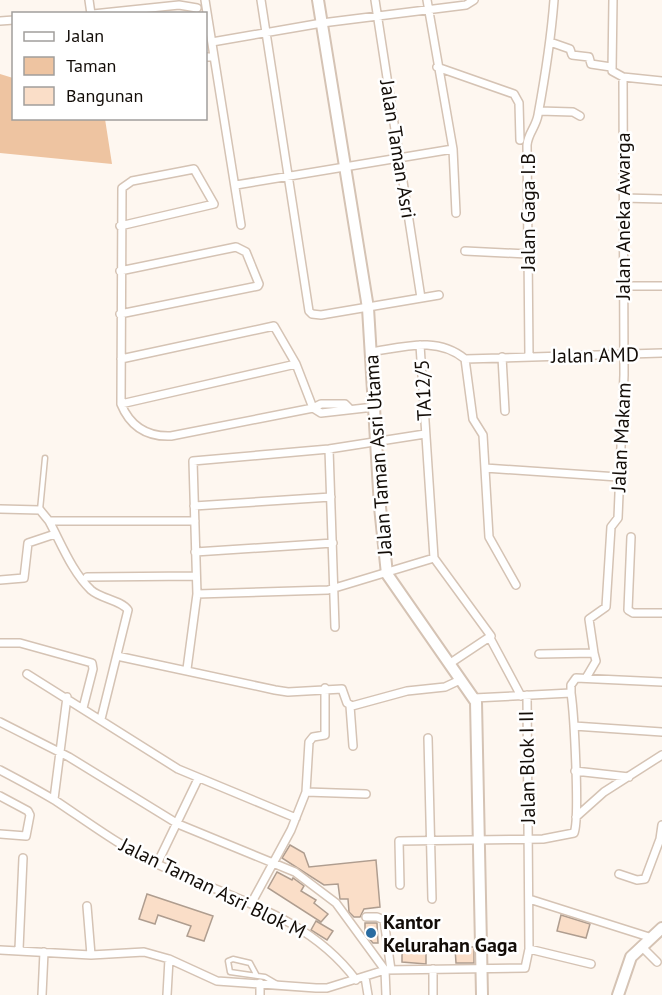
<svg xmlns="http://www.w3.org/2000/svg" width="662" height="995" viewBox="0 0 662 995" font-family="'PT Sans',sans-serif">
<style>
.green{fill:#eec4a1}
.building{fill:#fadec8;stroke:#af9d8f;stroke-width:1.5}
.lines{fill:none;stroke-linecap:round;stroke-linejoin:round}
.lane-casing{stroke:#d5c3b4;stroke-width:7}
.street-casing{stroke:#d5c3b4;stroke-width:10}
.secondary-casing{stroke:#d5c3b4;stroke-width:14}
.lane{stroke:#fff;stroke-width:4}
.street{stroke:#fff;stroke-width:7}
.secondary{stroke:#fff;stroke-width:10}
.poi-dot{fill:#2a6ca1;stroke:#fff;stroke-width:2}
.labels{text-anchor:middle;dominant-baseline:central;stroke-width:5;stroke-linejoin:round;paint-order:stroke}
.street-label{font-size:20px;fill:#130d08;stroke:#fff}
.poi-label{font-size:20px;font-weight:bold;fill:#130d08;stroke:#fff;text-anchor:start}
</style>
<rect width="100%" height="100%" fill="#fef7f0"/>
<path class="green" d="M0 74 13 78 14 118 105 119 112 164 0 153Z"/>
<path class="building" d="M290 845 304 853 309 867 376 860 380 907 364 909 360 917H354L349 912 348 899H340L338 884 324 885 282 858Z
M277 872 292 880 293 878 304 886 301 891 316 900 314 903 328 914 321 922 268 888Z
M147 894 213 916 204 941 187 936 191 926 158 915 155 924 139 919Z
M561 915 590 924 586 938 557 931Z
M316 921 333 931 327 940 311 930Z
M365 923H377L378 943H373L365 934Z
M469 947H474V963H456L455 948Z
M415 950 426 951V964L402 962V951Z"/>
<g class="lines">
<g class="lane-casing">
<path id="lane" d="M40 510 45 458
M257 976 250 963 233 959 228 961 230 972 265 977 277 984"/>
</g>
<g class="street-casing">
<path id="street" d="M89 0 91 14
M205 0 241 225
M261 0 309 311 312 314 321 315 439 295
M375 0 421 298
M427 0 453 149 456 213
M613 0 612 71 623 77 662 81
M93 14 179 5 197 8
M0 21 14 20
M212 42 322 23 466 5 474 0
M550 42 570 49 572 55 589 57 591 64 611 67
M206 57H210
M437 67 514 94 519 103 520 140
M539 111 573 112 580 116
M236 185 453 149
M624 198 662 199
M120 226 214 204 194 169 132 181 122 188 121 404C130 426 147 437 171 436L313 408 321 404H345L349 408
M465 251 527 254
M624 286H662
M120 314 258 286 259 284 246 252 236 247 120 271
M420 345 434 558
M371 352C404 347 437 336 465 359L662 353
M529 356 527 145C528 133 536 127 538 115 545 77 551 39 554 0
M502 357 505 411
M121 359 274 326 296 364 313 408 321 413 374 407
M465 359 473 419 483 435 489 537 516 585
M121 404 296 364
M329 449 335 627
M485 468 618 477
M194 506 331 497
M0 509 40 510 49 521H195
M49 521C61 543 72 572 91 590 101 599 121 600 128 610L101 719
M631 537 628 610 633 613H662
M195 552 333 543
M434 558 491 636 449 664
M87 577 196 576
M0 580 24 578 28 543 55 534
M197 594 328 590 434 558
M490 638 521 696
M0 643H20L92 663 93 669 83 708
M594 653 589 619 606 607 611 527 618 518 624 375 623 77
M539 654 594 653 596 661 586 678
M117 656 275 690 288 692 342 689 347 703 352 706 407 691 445 687 460 680
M187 669 197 594 193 461 329 449 425 434
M27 674 178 769 296 818
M474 698 571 693V685L576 678 662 682
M350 706 353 746
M0 722 69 757 178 824 295 872 336 903 385 970
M574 726 662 732
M428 738 432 899
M0 770C19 780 38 790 56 801 89 823 121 847 157 864 228 898 307 914 356 980
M575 771 629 777
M306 792 366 794
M0 796 28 811 30 815 26 836 0 834
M54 799 67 697
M576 817 604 792 662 755
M662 825 660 839 662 840
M157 864 198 779
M619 874 637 880 645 879 660 839
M400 885 399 841 543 839 574 833C580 819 574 713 571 693
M529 899 649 937
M252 902 291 830 306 792 309 742 313 737 325 735V688
M87 906 91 955
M366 917H377L384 920 391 970
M641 946 657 962
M19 949 23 858
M529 949 591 964
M0 950 91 955 144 952 169 959 217 981 316 988H327L385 970 525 968 529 949 527 695
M433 969V995
M385 970 386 995
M365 977 368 995
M260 983V995
M42 995 44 952
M167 995 169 959"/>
</g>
<g class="secondary-casing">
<path id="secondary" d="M318 0 368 308 380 507 387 574 476 702 482 995
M618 995 631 957 662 928"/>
</g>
<use href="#lane" class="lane"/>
<use href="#street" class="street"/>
<use href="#secondary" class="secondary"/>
</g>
<circle class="poi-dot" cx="371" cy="933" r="6"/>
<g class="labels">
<g class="street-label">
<text transform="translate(398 149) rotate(81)">Jalan Taman Asri</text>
<text transform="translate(528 212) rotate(-90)">Jalan Gaga I.B</text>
<text transform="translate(623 216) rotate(-90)">Jalan Aneka Awarga</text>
<text transform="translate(595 355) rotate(-1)">Jalan AMD</text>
<text transform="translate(423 390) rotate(-93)">TA12/5</text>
<text transform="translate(621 437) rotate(-87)">Jalan Makam</text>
<text transform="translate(378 455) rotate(-94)">Jalan Taman Asri Utama</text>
<text transform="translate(527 767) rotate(-91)">Jalan Blok I II</text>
<text transform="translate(213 888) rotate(26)">Jalan Taman Asri Blok M</text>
</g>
<g class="poi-label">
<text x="383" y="922">Kantor<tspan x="383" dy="23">Kelurahan Gaga</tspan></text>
</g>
</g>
<rect x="12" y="12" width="195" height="108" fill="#ffffff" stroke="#a19e9c" stroke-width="1.5"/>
<rect x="24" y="32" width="30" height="9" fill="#ffffff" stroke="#a19e9c" stroke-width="1.5"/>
<text x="66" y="42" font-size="18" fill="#130d08">Jalan</text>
<rect x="24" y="57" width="30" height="18" fill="#eec4a1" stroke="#a19e9c" stroke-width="1.5"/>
<text x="66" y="72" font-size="18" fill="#130d08">Taman</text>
<rect x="24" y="87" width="30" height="18" fill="#fadec8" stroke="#a19e9c" stroke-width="1.5"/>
<text x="66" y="102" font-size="18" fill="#130d08">Bangunan</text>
</svg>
